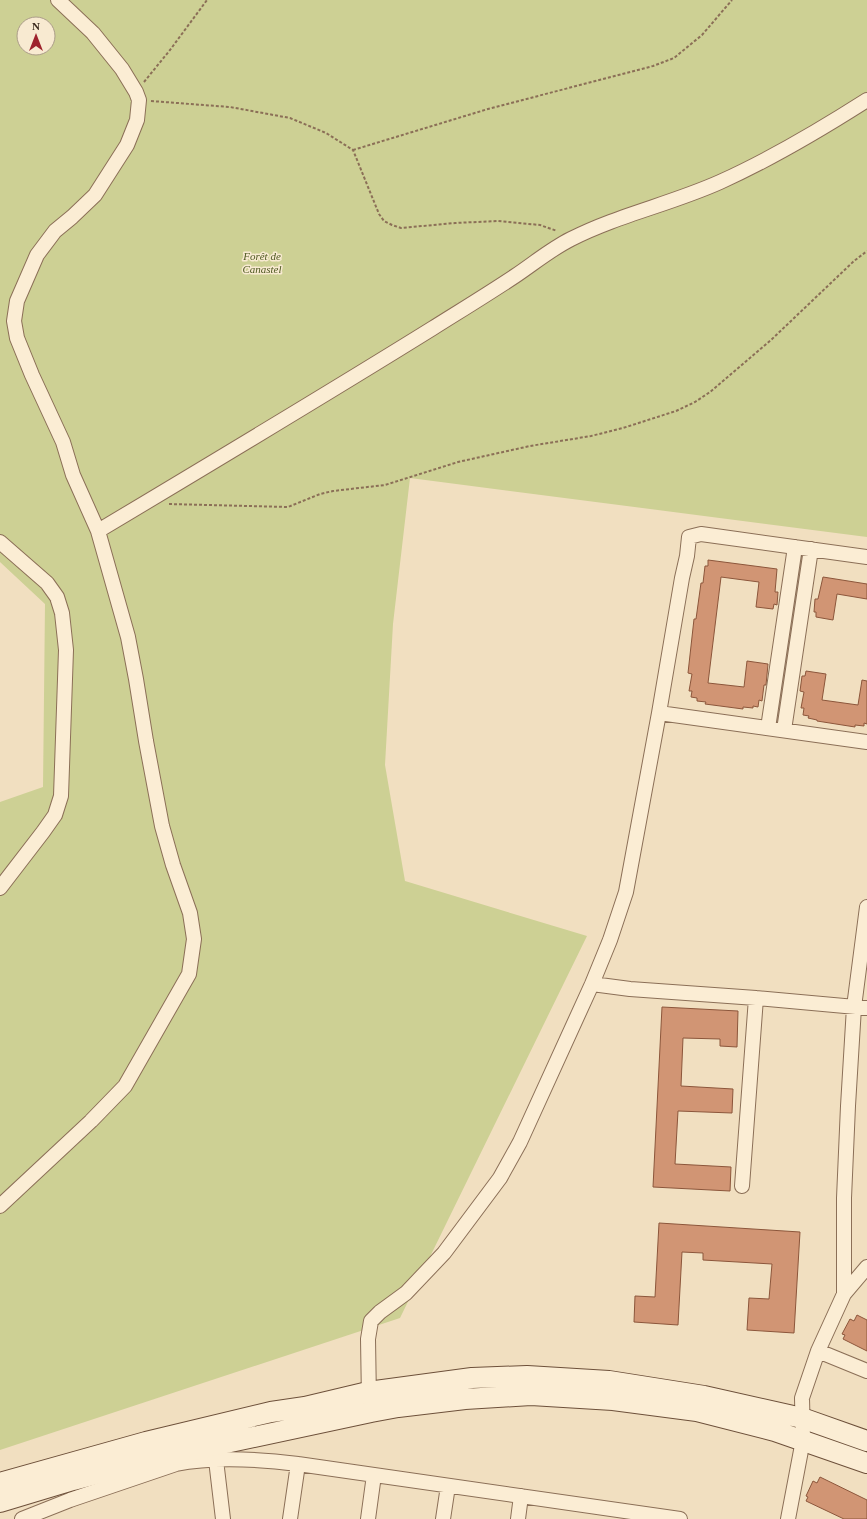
<svg xmlns="http://www.w3.org/2000/svg" width="867" height="1519" viewBox="0 0 867 1519" font-family="Georgia,serif">
<style>
.green{fill:#cdd094;fill-rule:evenodd}
.building{fill:#d19574;stroke:#8c563b}
.lines{fill:none;stroke-linecap:round;stroke-linejoin:round}
.minor-casing{stroke:#8b6f57;stroke-width:16}
.secondary-casing{stroke:#6d503a;stroke-width:22}
.path{stroke:#8b6f57;stroke-width:2;stroke-dasharray:3 2;stroke-linecap:butt}
.minor{stroke:#fbedd4;stroke-width:14}
.secondary{stroke:#fbedd4;stroke-width:20}
.labels{text-anchor:middle;dominant-baseline:central;stroke-width:3;stroke-linejoin:round;paint-order:stroke}
.park-label{font-size:11px;font-style:italic;fill:#4e5821;stroke:#f8ead1}
</style>
<rect width="100%" height="100%" fill="#f1dfc0"/>
<path class="green" d="M0 0H867V537L410 478 393 624 385 765 405 881 587 936 400 1318 0 1450V802L43 787 45 604 0 562ZM24 24H48V48H24Z"/>
<path class="building" d="M708 560 777 569 775 592H778L777 605 774 604 773 609 756 607 759 582 721 577 708 683 744 687 747 661 768 664 766 685H764L762 701 759 700 758 707 753 706V708L743 707V709L705 704 706 702 697 701V698L691 697 692 691H689L692 674 688 673 694 619H696L701 583H703L705 566H708Z
M823 577 867 584V599L837 594 833 620 816 617V612H814L815 599H818Z
M806 671 826 674 822 700 858 705 862 680 867 681V724L864 723V726L855 725V727L817 721V720L808 718 809 716 803 715 804 708H801L804 692 800 691 802 676H805Z
M662 1007 738 1011 737 1047 720 1046V1039L683 1038 681 1086 733 1089 732 1113 678 1111 675 1164 731 1167 730 1191 653 1187Z
M659 1223 800 1232 794 1333 747 1330 749 1298 769 1299 772 1264 703 1260V1253L682 1252 678 1325 634 1322 635 1296 655 1297Z
M857 1315 867 1320V1351L843 1339 845 1335 842 1334 850 1319 854 1321Z
M820 1477 867 1500V1519H844L806 1501 808 1497 806 1496 813 1481 817 1483Z"/>
<g class="lines">
<g class="minor-casing">
<path id="minor" d="M98 531C210 464 322 397 433 328 460 311 488 294 515 276 533 264 551 249 571 239 618 215 671 204 720 182 771 159 820 130 867 100
M0 542 47 583 57 597 62 613 66 650 61 796 55 815 43 832 0 888
M659 713 867 742
M768 728 795 547
M784 730 811 549
M592 984 630 989 756 998 867 1008
M742 1186 756 998
M0 1206 91 1121 125 1086 189 974 194 939 190 913 173 865 162 826 146 741 136 679 128 637 98 531 73 475 63 442 32 375 17 338 14 321 17 301 37 255 55 231 72 217 95 195 127 145 137 120 139 100 136 92 122 69 93 33 58 0
M844 1294V1198L848 1106 854 1007 867 907
M818 1351 867 1371
M369 1400 368 1339 371 1321 380 1312 406 1293 444 1253 500 1178 520 1142 592 984 610 940 626 892 659 713 682 578 687 556 689 537 701 534 867 557
M216 1460 223 1519
M22 1519 70 1500 176 1464C215 1456 258 1459 298 1464L680 1519
M290 1519 298 1464
M368 1519 374 1475
M443 1519 448 1486
M518 1519 521 1496
M788 1519 803 1440 802 1398 818 1351 844 1294 867 1267"/>
</g>
<g class="secondary-casing">
<path id="secondary" d="M0 1483 146 1442 271 1412 305 1407 368 1392 472 1378 527 1376 609 1381 704 1396 802 1418 867 1441
M0 1502 73 1480 160 1457 371 1412 398 1407 465 1399 531 1395 613 1400 697 1411 775 1431 867 1463"/>
</g>
<path class="path" d="M144 82 170 50 207 0
M151 101 230 107 290 118 326 133 353 150 379 214 384 221 392 225 401 228 455 223 498 221 540 225 557 231
M353 150 488 109 653 66 674 58 702 35 732 0
M169 504 288 507 320 494 333 491 385 485 458 462 530 446 591 436 623 428 676 411 695 402 710 392 771 340 854 261 867 251"/>
<use href="#minor" class="minor"/>
<use href="#secondary" class="secondary"/>
</g>
<g class="labels">
<g class="park-label">
<text x="262" y="256">Forêt de<tspan x="262" dy="13">Canastel</tspan></text>
</g>
</g>
<g transform="translate(36 36)"><circle r="19" fill="#f8ead1" stroke="#ac9d89"/>
<path d="M0-3L7 15L0 10L-7 15Z" fill="#9e232c"/>
<text y="-6" font-size="11" font-weight="bold" text-anchor="middle" fill="#3a291c">N</text>
</g>
</svg>
